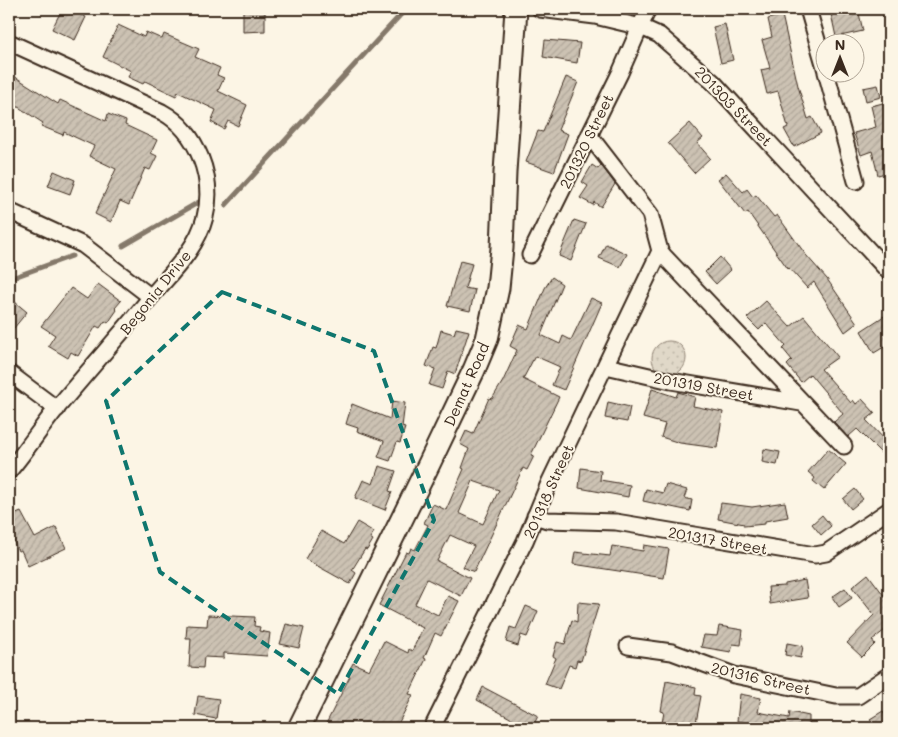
<svg xmlns="http://www.w3.org/2000/svg" width="898" height="737" viewBox="0 0 898 737" font-family="Mali,sans-serif">
<style>
.park{fill:url(#park-dots);stroke:#8e8173}
.lines{fill:none;stroke-linecap:round;stroke-linejoin:round}
.stream{stroke:#85796b;stroke-width:5}
.building{fill:url(#building-hatch);stroke:#3b2a1e;fill-rule:evenodd}
.street-casing{stroke:#3b2a1e;stroke-width:19}
.secondary-casing{stroke:#3b2a1e;stroke-width:25}
.street{stroke:#fcf5e5;stroke-width:15}
.secondary{stroke:#fcf5e5;stroke-width:21}
.marked{fill:none;stroke:#0f766e;stroke-width:4;stroke-dasharray:10 6;stroke-linejoin:round}
.labels{text-anchor:middle;dominant-baseline:central;stroke-width:4;stroke-linejoin:round;paint-order:stroke}
.street-label{font-size:15px;fill:#3b2a1e;stroke:#fcf5e5}
</style>
<defs>
<pattern id="park-dots" width="8" height="8" patternUnits="userSpaceOnUse" patternTransform="scale(1.25)"><rect width="8" height="8" fill="#e0d8c8"/><path d="M2 2h.1M6 6h.1" fill="none" stroke="#c1baab" stroke-width="1.8" stroke-linecap="round"/></pattern>
<pattern id="building-hatch" width="6" height="6" patternUnits="userSpaceOnUse" patternTransform="scale(1.25)"><rect width="6" height="6" fill="#ccc2b3"/><path d="M-1 1l2-2M0 6l6-6M5 7l2-2" fill="none" stroke="#b0a79a"/></pattern>
</defs>
<rect width="100%" height="100%" fill="#fcf5e5"/>
<filter id="ink" filterUnits="userSpaceOnUse"><feTurbulence type="fractalNoise" baseFrequency=".02" numOctaves="2"/><feDisplacementMap in="SourceGraphic" scale="10" xChannelSelector="R" yChannelSelector="G"/><feConvolveMatrix kernelMatrix="1 2 1 2 8 2 1 2 1" color-interpolation-filters="sRGB"/></filter>
<g filter="url(#ink)">
<path class="park" d="M652 358a17 17 0 1 1 34 0a17 17 0 1 1-34 0Z"/>
<g class="lines">
<path class="stream" d="M226 205 404 11
M123 246 199 202
M9 279 72 256"/>
</g>
<path class="building" d="M62 9H68L86 17 75 40 52 29Z
M243 9H265V31L243 32Z
M830 9H858L863 31 836 37Z
M782 15 798 86 808 119 812 117 821 133 794 147 784 129 788 127 778 91 767 94 761 70 770 68 762 40 772 37 768 19Z
M725 24 733 60 721 63 713 27Z
M118 25 144 37 146 32 162 39 164 34 199 49 195 57 220 68 217 75 224 78 218 91 247 105 238 126 228 121 224 129 211 122 216 110 178 92 176 96 145 81 143 84 128 77 131 71 103 57Z
M545 40 580 43 577 63 543 57Z
M9 73 58 104 60 100 106 121 108 114 126 121 125 125 157 140 151 153 157 156 150 170 145 168 129 205 120 201 111 222 95 214 116 169 89 156 94 146 64 132 63 135 41 126 43 123 9 101Z
M566 77 578 82 558 130 568 134 554 172 526 162 538 131 543 132Z
M878 85 881 97 866 101 863 88Z
M883 103 889 130V172L878 175 872 151 861 155 854 133 876 127 871 106Z
M690 123 703 138 697 143 710 158 694 173 668 143Z
M592 165 598 169 601 165 615 184 601 207 594 202 593 205 580 198 588 186 582 182Z
M54 171 75 180 70 194 48 186Z
M726 173 743 192 747 189 753 197 756 195 774 217 777 215 806 255 827 279 857 323 845 332 814 282 807 288 789 268 788 269 748 212 745 214 718 179Z
M574 220 586 224 571 261 559 256Z
M606 244 627 254 620 267 599 258Z
M720 257 731 270 716 284 705 272Z
M460 261 472 264 465 288 475 290 470 311 447 306Z
M552 277 562 284 541 335 560 344 563 336 571 340 591 298 602 303 564 390 552 385 560 367 535 356 523 379 559 397 531 455 534 456 527 470 523 468 474 572 463 567 474 546 450 535 437 561 470 578 461 596 427 579 415 604 438 615 448 596 459 601 441 636 435 633 424 658 426 659 409 694 413 695 396 728H324L350 676 347 675 353 663 369 670 384 641 408 653 409 649 412 651 423 628 379 605 406 552 409 553 411 548 415 550 428 525 424 523 433 504 446 510 464 469 462 468 469 449 460 444 466 431 473 434 489 398 492 399 503 381 517 350 510 346 519 325 528 329 545 288ZM473 481 499 490 483 524 459 513Z
M98 284 121 301 115 308 117 310 108 323 105 321 100 328 96 326 78 356 71 352 68 358 48 346 55 335 41 326 71 288 87 299Z
M9 297 27 312 9 334Z
M766 301 790 327 804 316 838 357 821 369 851 403 853 400 856 404 862 399 875 413 866 420 889 444V447L882 454 857 429 848 437 834 422 843 414 841 411 810 374 801 382 787 365 792 360 783 349 786 346 766 323 759 330 747 318Z
M884 316 889 325V344L874 353 861 331Z
M456 328 469 331 455 374 448 371 442 389 429 385 435 369 426 366 433 347 436 348 441 330 454 334Z
M652 389 676 397 678 392 695 397 693 406 723 412 717 448 680 443 661 437 665 424 643 418Z
M392 401 405 403 402 427 405 428 400 443 397 442 390 461 378 457 384 441 357 431 358 428 346 424 352 404 390 419Z
M608 402 630 407 627 422 605 418Z
M764 449 780 452 777 465 762 462Z
M828 449 846 464 824 490 813 481 815 478 808 472Z
M379 466 396 471 389 491 392 492 385 510 355 498 363 480 373 484Z
M581 468 601 471 600 480 630 485 628 497 579 488Z
M666 484 687 490 684 498 692 500 690 511 643 501 646 489 663 493Z
M855 489 863 499 851 509 843 499Z
M785 502 788 517 765 521V524L744 526V524L718 519 721 503 752 507Z
M21 512 35 538 56 527 66 548 28 566 21 550 18 551 9 531V517Z
M822 515 831 526 821 535 812 524Z
M357 522 374 532 370 538 373 540 367 550 365 549 352 570 356 573 350 584 305 559 321 531 344 544Z
M644 545 669 549 664 578 573 564 575 552 610 556 612 546 643 551Z
M868 574 889 602V627L872 640 875 644 862 657 847 643 874 615 852 587Z
M805 580 808 598 770 604 768 587 785 586V584Z
M845 588 852 598 839 607 832 597Z
M578 602 599 604 581 661 577 660 575 667 569 665 559 689 545 684 556 658 553 656 557 642 565 644 572 620 577 622Z
M526 606 538 611 527 637 521 635 518 646 506 642 510 627 516 629Z
M208 615 255 617 254 626 260 627 259 631 270 633 267 656 224 653V658L204 657 203 668 189 667 191 638H186L187 625 207 626Z
M286 624 304 628 299 648 280 644Z
M719 626 743 630 741 645 733 644 731 652 701 647 704 635 717 636Z
M787 643 803 646 801 658 785 655Z
M666 681 696 687 695 695 701 696 695 728H661L664 712 661 711Z
M483 687 538 716 532 728H510L514 720 477 700Z
M740 694 761 698 758 712 789 718 790 712 809 716V728H778L737 721Z
M198 696 219 699 216 719 195 715Z
M883 711 889 721 877 728 870 719Z"/>
<g class="lines">
<g class="street-casing">
<path id="street" d="M540 9 595 16 641 27 659 35 714 83 889 272
M808 9 826 71
M9 42 162 112C197 131 215 178 205 217 197 249 171 273 150 298 120 335 88 371 57 408 40 429 26 451 9 471
M826 72 856 181
M589 135 650 214 660 251 664 256 844 446
M9 211 83 245 151 297
M530 255 620 73 648 9
M606 366 671 381 801 403
M9 373 57 409
M535 516 547 520 616 522 815 555 826 553 889 510
M628 646 672 652 734 675 836 696H858L889 675
M432 728 525 541 550 481 660 251"/>
</g>
<g class="secondary-casing">
<path id="secondary" d="M299 728 429 464 474 370 487 339 498 288 502 248 505 172 516 9"/>
</g>
<use href="#street" class="street"/>
<use href="#secondary" class="secondary"/>
</g>
</g>
<path class="marked" d="M222 292 374 351 434 520 338 694 160 572 106 401Z"/>
<g class="labels">
<g class="street-label">
<text transform="translate(734 106) rotate(46)">201303 Street</text>
<text transform="translate(586 141) rotate(-64)">201320 Street</text>
<text transform="translate(155 292) rotate(-51)">Begonia Drive</text>
<text transform="translate(466 384) rotate(-66)">Demat Road</text>
<text transform="translate(704 386) rotate(10)">201319 Street</text>
<text transform="translate(548 491) rotate(-66)">201318 Street</text>
<text transform="translate(718 540) rotate(10)">201317 Street</text>
<text transform="translate(761 678) rotate(13)">201316 Street</text>
</g>
</g>
<rect width="898" height="737" fill="none" stroke="#fcf5e5" stroke-width="30"/>
<rect x="15" y="15" width="868" height="707" fill="none" stroke="#3b2a1e" stroke-width="2" filter="url(#ink)"/>
<g transform="translate(840 58)"><circle r="24" fill="#fcf5e5" stroke="#afa495"/>
<path d="M0-4L9 19L0 12L-9 19Z" fill="#3b2a1e"/>
<text y="-8" font-size="14" font-weight="bold" text-anchor="middle" fill="#3b2a1e">N</text>
</g>
</svg>
